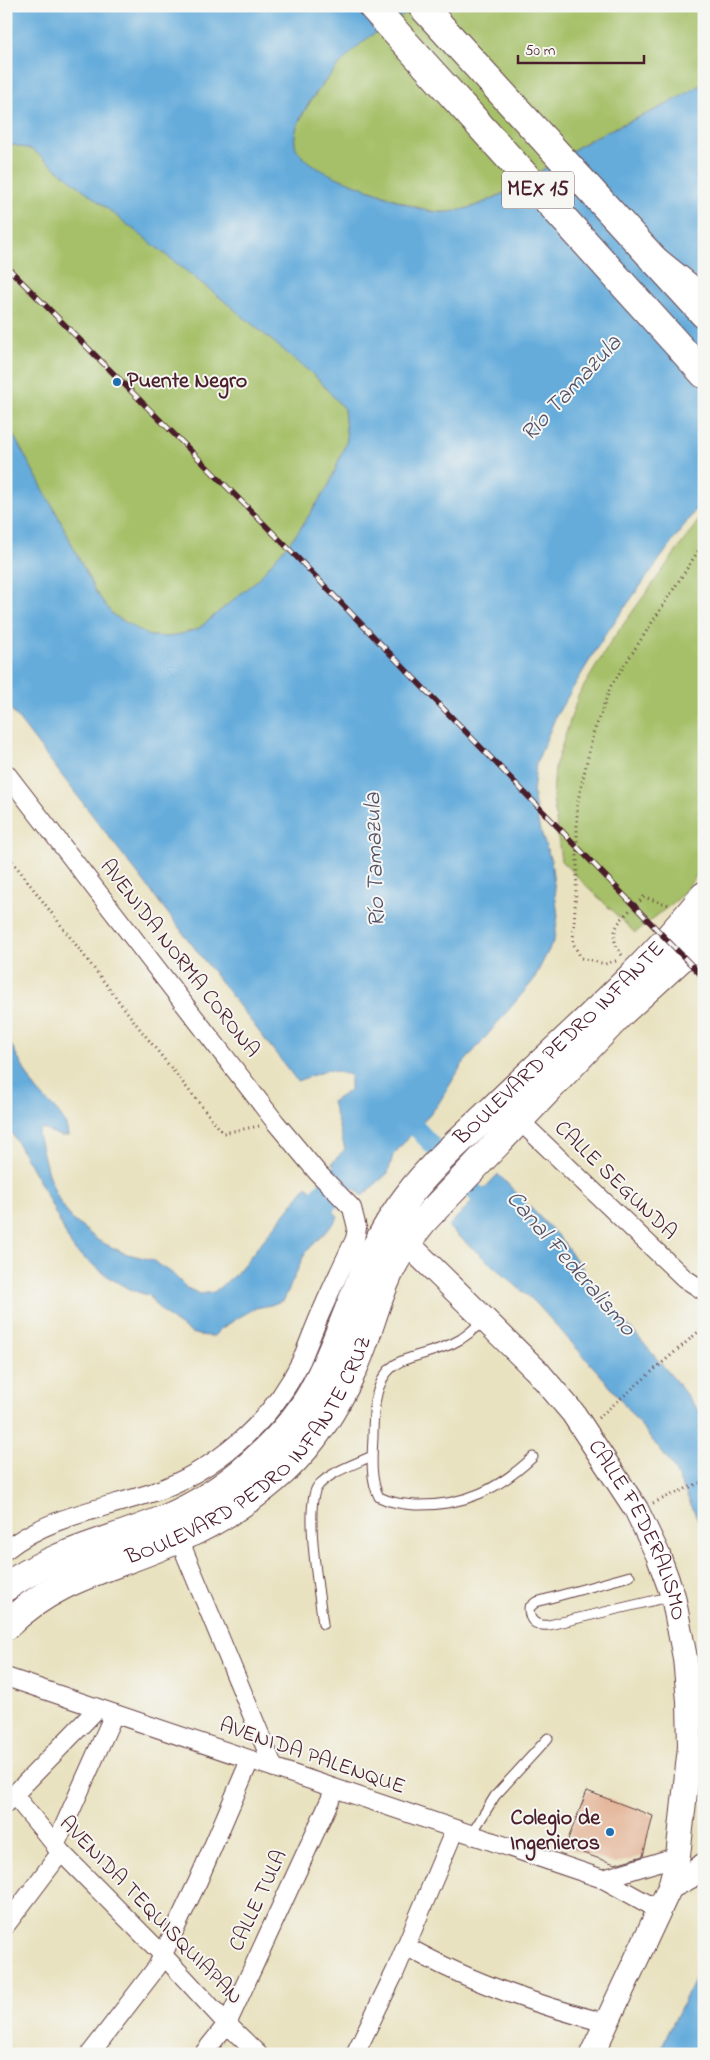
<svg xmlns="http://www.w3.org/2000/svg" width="710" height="2060" viewBox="0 0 710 2060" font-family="'Indie Flower',sans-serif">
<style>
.green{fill:#a5c067;stroke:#787049}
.water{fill:#65acdb;stroke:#586683}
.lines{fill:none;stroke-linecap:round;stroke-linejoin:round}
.canal{stroke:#65acdb;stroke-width:18}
.river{stroke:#65acdb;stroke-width:30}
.building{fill:#e3b294}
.lane-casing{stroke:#623c41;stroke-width:11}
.street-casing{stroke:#623c41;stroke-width:20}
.secondary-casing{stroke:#623c41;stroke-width:26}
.primary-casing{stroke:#623c41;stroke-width:30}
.highway-casing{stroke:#623c41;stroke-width:30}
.path{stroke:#623c41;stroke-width:3;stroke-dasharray:1 4;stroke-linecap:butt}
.lane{stroke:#fff;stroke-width:9}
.street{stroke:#fff;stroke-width:18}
.secondary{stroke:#fff;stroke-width:24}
.primary{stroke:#fff;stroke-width:28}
.highway{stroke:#fff;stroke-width:28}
.rail-casing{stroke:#4a1f2b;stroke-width:5.5}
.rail{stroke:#f6f6f2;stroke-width:4;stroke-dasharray:11;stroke-linecap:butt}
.poi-dot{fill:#1f6fb2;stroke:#f6f6f2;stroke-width:2}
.labels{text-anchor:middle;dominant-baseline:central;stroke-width:4;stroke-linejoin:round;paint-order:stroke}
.shield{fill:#f6f6f2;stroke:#7e6067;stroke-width:1}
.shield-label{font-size:21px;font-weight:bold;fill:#4a1f2b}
.poi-label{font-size:22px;font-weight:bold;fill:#4a1f2b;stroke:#f6f6f2;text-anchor:start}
.street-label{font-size:22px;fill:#4a1f2b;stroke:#f6f6f2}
.water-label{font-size:24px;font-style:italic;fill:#535069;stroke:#f6f6f2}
</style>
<rect width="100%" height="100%" fill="#f6f6f2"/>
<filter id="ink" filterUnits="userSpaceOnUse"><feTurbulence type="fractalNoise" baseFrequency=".02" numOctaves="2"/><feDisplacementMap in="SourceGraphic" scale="10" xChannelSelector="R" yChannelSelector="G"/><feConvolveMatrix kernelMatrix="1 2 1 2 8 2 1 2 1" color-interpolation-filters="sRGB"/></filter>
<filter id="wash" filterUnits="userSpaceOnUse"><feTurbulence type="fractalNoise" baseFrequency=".0096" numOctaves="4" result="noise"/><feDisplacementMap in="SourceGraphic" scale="20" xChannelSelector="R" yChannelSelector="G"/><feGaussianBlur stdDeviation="1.12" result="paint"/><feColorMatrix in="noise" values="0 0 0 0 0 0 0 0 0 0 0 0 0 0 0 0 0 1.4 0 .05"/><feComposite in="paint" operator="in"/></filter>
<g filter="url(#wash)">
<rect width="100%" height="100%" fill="#e9e2c0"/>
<path class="green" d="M423 6H704V83C692 90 680 98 667 104 644 116 618 125 595 137 555 159 491 210 447 212 422 213 395 198 371 190 351 183 301 168 295 145 289 119 338 65 356 48 372 33 403 14 423 6Z
M6 144H10L33 150 223 300 316 377 344 409 347 440 329 485 298 532 256 581 198 629 171 637 149 636 113 615 95 591 57 514 6 422Z
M704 513V866L679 898 635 933 561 861 553 797 555 767 578 696 612 640Z"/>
<path class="water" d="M6 6H423C403 14 372 33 356 48 337 66 290 116 295 144 299 167 354 184 373 191 396 199 424 215 449 212 501 206 550 161 596 137 619 125 644 116 668 104 680 97 692 90 704 83V498L605 635 556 716 536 764 533 793 539 827 551 860 558 916 554 940 533 981 462 1065 437 1106 393 1155 388 1173 362 1196 332 1163 345 1149 332 1102 350 1090V1075L328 1070 297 1081 6 703V422L57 514 95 591 113 615 149 636 171 637 198 629 256 581 298 532 329 485 347 440 344 409 316 377 223 300 33 150 10 144H6Z
M6 1036C16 1052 23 1069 33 1085 44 1102 67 1113 68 1136H60L41 1128 38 1134 48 1174 59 1200 71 1218 99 1241 124 1253 152 1260 172 1273 187 1288 200 1294 214 1292 236 1274 307 1186 338 1216 336 1221 305 1253 284 1300 271 1305 256 1308 243 1315 219 1330 215 1336C209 1336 202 1336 195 1334 181 1329 156 1309 150 1296L129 1289 110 1278 75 1251 71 1245 42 1186 6 1123Z
M498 1174 560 1238 599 1291 675 1380 704 1418V1532L672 1465 604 1379 537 1304 448 1227Z
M704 1960V2054H658Z"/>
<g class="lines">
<path class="canal" d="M401 1111 493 1212"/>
<path class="river" d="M297 1233 305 1221 363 1155 369 1144"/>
</g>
<g id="blocks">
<path class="building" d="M587 1791 653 1816 643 1856 615 1864 565 1847Z"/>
</g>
</g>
<g filter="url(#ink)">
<use href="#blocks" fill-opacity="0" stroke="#623c41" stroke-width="1"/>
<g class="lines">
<g class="lane-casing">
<path id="lane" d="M483 1318C478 1327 470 1333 461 1339 443 1350 423 1353 404 1360 374 1371 373 1411 373 1437 372 1456 370 1480 379 1497 391 1503 404 1504 416 1505 465 1506 499 1489 533 1457
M630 1576 536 1602 529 1608C529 1622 536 1626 549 1625L673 1596
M323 1624C320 1598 303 1504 318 1486 330 1472 355 1464 372 1456
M471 1835 495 1796 548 1738"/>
</g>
<g class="street-casing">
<path id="street" d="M6 773 276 1123 317 1172 352 1208 357 1228 355 1239C344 1262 333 1285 323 1308 315 1325 309 1343 301 1361 272 1422 215 1471 151 1493 102 1509 47 1517 6 1550
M519 1120 684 1278 704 1291
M179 1539 274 1768
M6 1677 603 1879 659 1910
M14 1795 61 1852 163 1955 227 2024 258 2054
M6 1803 98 1708
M55 1846 114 1714
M603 1879 678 1856
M6 1925 61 1852
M406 1946C468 1982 537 2005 606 2023
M90 2054 157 1967 198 1881 250 1760
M203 2054 227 2024 335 1789
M355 2054 395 1972 455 1829"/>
</g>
<g class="secondary-casing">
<g id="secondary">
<path id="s1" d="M406 1242 538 1372 573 1413 636 1509 658 1555 673 1596 685 1658 689 1701 690 1747 678 1856 670 1887 592 2054"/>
<path d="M670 1887 689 1877 704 1865"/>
</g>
</g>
<g class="primary-casing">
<path id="primary" d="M372 6 704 374
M422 6 704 314"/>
</g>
<g class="highway-casing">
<g id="highway">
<path d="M652 258 704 300"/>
<path id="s2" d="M6 1587C54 1552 111 1542 165 1519 196 1506 225 1487 250 1465 276 1442 302 1414 317 1383 350 1319 362 1255 408 1196 432 1164 464 1137 493 1109 564 1040 643 973 704 896"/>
<path id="s3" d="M6 1626C57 1575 118 1567 180 1538 217 1521 254 1498 284 1470 314 1442 337 1405 354 1367 369 1334 376 1297 393 1265 401 1249 412 1235 423 1221L622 1012 704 937"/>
</g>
</g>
<path class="path" d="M6 853 140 1029 223 1133 259 1126
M622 955C602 929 626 915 644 897L669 905
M616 961 605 964 581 958 573 943 577 872V805L593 734 611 686 704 542
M598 1418 704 1327
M653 1503 704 1481"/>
<use href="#lane" class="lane"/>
<use href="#street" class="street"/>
<use href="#secondary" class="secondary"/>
<use href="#primary" class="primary"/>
<use href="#highway" class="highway"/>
<g class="rail-casing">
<path id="rail" d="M6 266 286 546 704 978"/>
</g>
<use href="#rail" class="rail"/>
</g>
</g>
<g class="poi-dot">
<circle cx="117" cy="382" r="5"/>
<circle cx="610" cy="1832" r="5"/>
</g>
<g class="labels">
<rect class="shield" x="502" y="171.5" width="72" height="37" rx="4"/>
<g class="shield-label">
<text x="538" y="190">MEX 15</text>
</g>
<g class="poi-label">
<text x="127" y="382">Puente Negro</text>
<text x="600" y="1819" text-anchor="end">Colegio de<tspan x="600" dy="25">Ingenieros</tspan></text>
</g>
<g class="street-label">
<text transform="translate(179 959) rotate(52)">AVENIDA NORMA CORONA</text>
<text stroke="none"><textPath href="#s2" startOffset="805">BOULEVARD PEDRO INFANTE</textPath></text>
<text transform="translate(615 1181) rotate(44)">CALLE SEGUNDA</text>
<text stroke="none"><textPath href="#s3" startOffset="309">BOULEVARD PEDRO INFANTE CRUZ</textPath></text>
<text stroke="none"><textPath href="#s1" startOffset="374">CALLE FEDERALISMO</textPath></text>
<text transform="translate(312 1757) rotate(19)">AVENIDA PALENQUE</text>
<text transform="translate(259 1901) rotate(-65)">CALLE TULA</text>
<text transform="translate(150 1911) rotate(46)">AVENIDA TEQUISQUIAPAN</text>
</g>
<g class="water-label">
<text transform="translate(572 389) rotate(-47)">Río Tamazula</text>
<text transform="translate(376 860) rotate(-92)">Río Tamazula</text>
<text transform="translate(570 1264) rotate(49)">Canal Federalismo</text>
</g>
</g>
<rect width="710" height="2060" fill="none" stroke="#f6f6f2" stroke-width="25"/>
<path d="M518 55v8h126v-8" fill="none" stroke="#4a1f2b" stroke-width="2.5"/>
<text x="525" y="55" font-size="15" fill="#4a1f2b" stroke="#f6f6f2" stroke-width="4" paint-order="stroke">50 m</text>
</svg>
